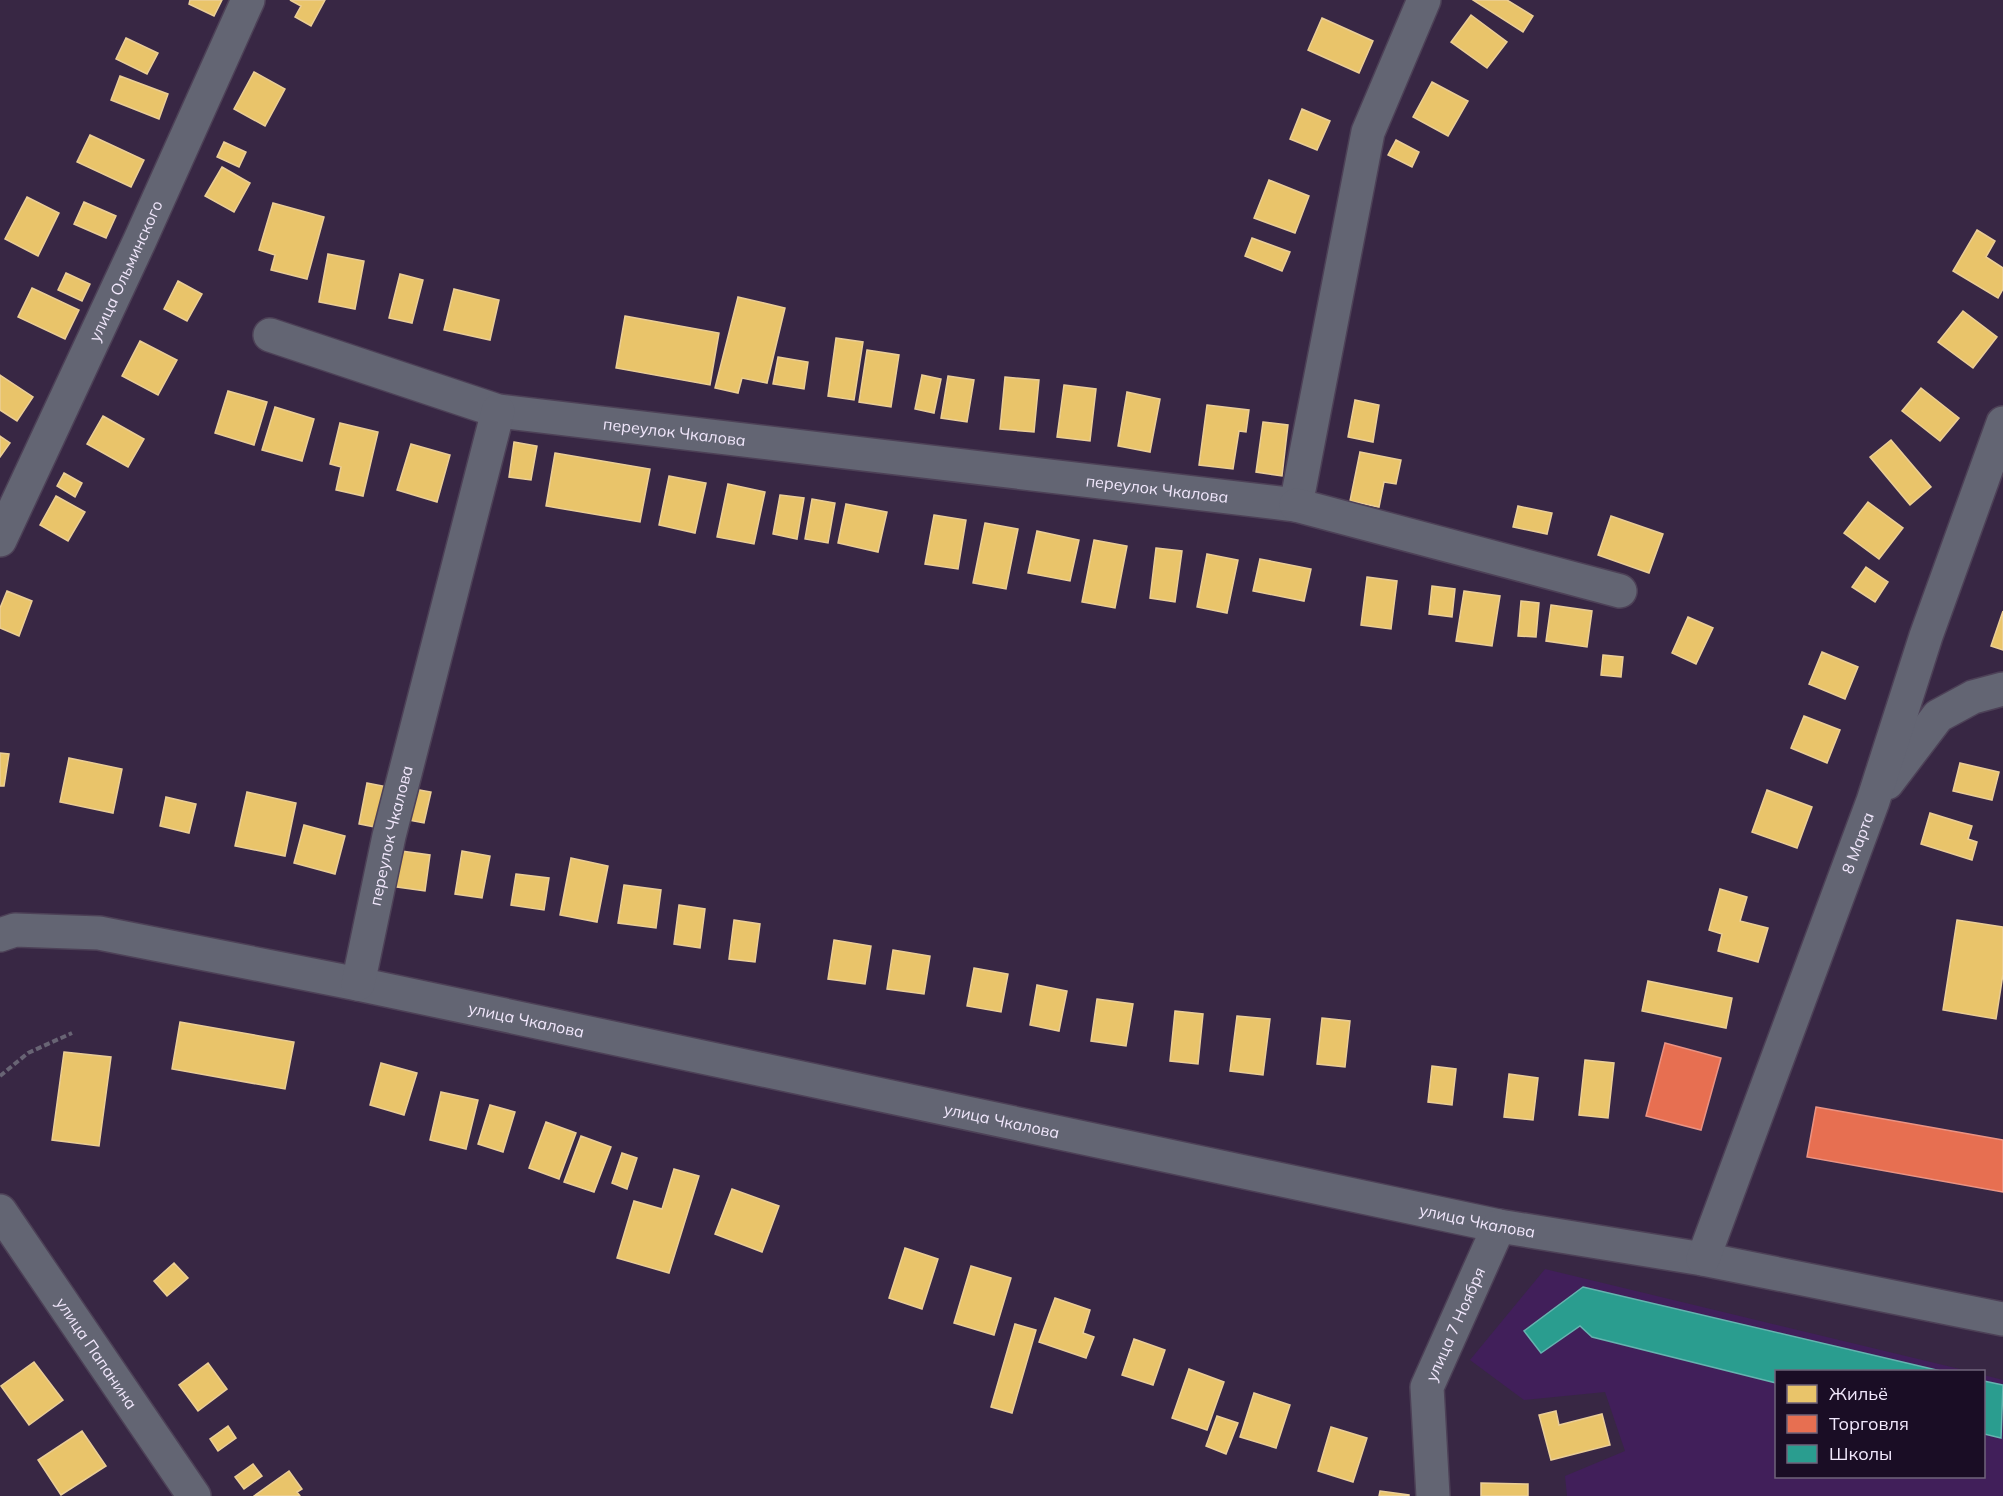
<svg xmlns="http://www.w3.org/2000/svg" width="2003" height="1496" viewBox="0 0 2003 1496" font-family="Mulish,sans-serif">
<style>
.built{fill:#411f5a}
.homes{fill:#e9c46a;stroke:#ebce96;stroke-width:1.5}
.shops{fill:#e76f51;stroke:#ea9384;stroke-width:1.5}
.schools{fill:#2a9d8f;stroke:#66b3b0;stroke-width:1.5}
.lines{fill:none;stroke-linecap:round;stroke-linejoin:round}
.minor-casing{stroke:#4d4157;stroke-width:36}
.path{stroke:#686474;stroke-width:4;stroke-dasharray:6 3;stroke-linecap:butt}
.minor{stroke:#636573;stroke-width:33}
.labels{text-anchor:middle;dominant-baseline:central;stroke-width:6;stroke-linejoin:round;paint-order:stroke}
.street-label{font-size:16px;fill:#f1e7fc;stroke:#1a0d25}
</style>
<rect width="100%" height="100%" fill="#382744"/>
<path class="built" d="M1545 1269 1968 1371 1776 1372V1476H1984V1375L2003 1380V1496H1567L1565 1476 1625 1451 1605 1392 1524 1400 1470 1360Z"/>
<path class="homes" d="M190 0H222L214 16 189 4Z
M290 0H325L311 26 295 17 301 6Z
M1473 0H1507L1533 16 1523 32Z
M1471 15 1507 42 1487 68 1451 42Z
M1322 18 1373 41 1359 73 1308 50Z
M126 38 158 53 147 74 116 59Z
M254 72 285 89 265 126 234 109Z
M120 76 168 94 159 119 111 100Z
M1432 82 1468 101 1448 136 1413 117Z
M1302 109 1330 121 1317 150 1290 139Z
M90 135 144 160 131 187 77 162Z
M1396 140 1419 152 1412 167 1388 155Z
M224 142 246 152 239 167 217 157Z
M222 167 250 183 234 212 205 196Z
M1269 180 1309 196 1295 233 1254 218Z
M27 197 59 213 38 256 5 239Z
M84 202 116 216 106 238 74 224Z
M273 203 324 217 307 279 271 270 275 255 259 250Z
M1977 230 1995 241 1986 257 2003 268V289L1998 298 1953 271Z
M1252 238 1290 252 1282 271 1245 256Z
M328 254 364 261 355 309 319 302Z
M66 273 90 284 82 301 58 290Z
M400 274 423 280 412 323 389 318Z
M178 281 202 294 187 321 164 309Z
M32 288 79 310 65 339 18 317Z
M454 289 499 300 490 340 444 330Z
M738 297 785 308 767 383 742 378 738 393 715 388Z
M1963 311 1997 337 1973 368 1938 342Z
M625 316 719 333 710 385 616 368Z
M836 338 863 342 854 400 828 396Z
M140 341 177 360 158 395 122 376Z
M867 350 899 355 891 407 859 402Z
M778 357 808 362 804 389 773 384Z
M0 375 33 397 17 421 0 410Z
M922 375 941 379 934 413 915 409Z
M948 376 974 380 967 422 941 418Z
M1005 377 1039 380 1034 432 1000 429Z
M1064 385 1096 389 1090 441 1057 437Z
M1921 388 1959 418 1940 441 1902 411Z
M228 391 267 402 254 445 215 433Z
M1127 392 1160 399 1150 452 1118 446Z
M1355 400 1379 405 1373 442 1348 437Z
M1207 405 1249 410 1246 432 1239 431 1233 469 1199 465Z
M275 407 314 419 302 461 262 450Z
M103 416 144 439 128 467 87 444Z
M1263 422 1288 425 1282 476 1256 472Z
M340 423 378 432 363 496 336 490 341 467 330 464Z
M0 436 10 443 0 457Z
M1891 440 1931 487 1910 505 1870 457Z
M514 442 537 446 531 480 509 477Z
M411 444 450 455 437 502 397 490Z
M1360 452 1401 460 1396 484 1384 482 1379 507 1350 501Z
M555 453 650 469 640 522 546 506Z
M64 473 82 483 75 497 57 486Z
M669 476 706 483 695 533 659 525Z
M728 484 765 492 754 544 717 537Z
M780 495 804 498 797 539 773 534Z
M56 496 85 512 68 541 40 525Z
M812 499 835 503 828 543 805 539Z
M1868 502 1903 528 1879 559 1844 533Z
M846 504 887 512 878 552 838 543Z
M1518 506 1552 513 1547 534 1513 527Z
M934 515 966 520 958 569 925 564Z
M1611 516 1663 534 1649 573 1598 555Z
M985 523 1018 529 1006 589 973 583Z
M1037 531 1079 540 1070 581 1028 573Z
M1094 540 1127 546 1115 608 1082 602Z
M1156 548 1182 551 1175 602 1150 598Z
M1207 554 1238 560 1227 613 1197 607Z
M1260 559 1311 569 1304 601 1253 591Z
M1866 567 1888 582 1875 602 1852 587Z
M1367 577 1397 581 1391 629 1361 625Z
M1432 586 1455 589 1452 617 1429 614Z
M7 591 32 601 19 636 0 628V608Z
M1464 591 1500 596 1492 646 1456 641Z
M1521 601 1539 603 1536 637 1518 636Z
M1551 605 1592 611 1587 647 1546 641Z
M2003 611V650L1991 646Z
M1688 617 1713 628 1696 664 1672 653Z
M1822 652 1858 667 1845 699 1809 684Z
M1603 655 1623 657 1621 677 1601 675Z
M1804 716 1840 730 1827 763 1791 748Z
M0 753 9 754 4 786H0Z
M69 758 122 769 113 813 60 802Z
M1960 763 1999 772 1992 800 1953 791Z
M367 783 388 787 380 828 359 824Z
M414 789 431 792 424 823 408 820Z
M1767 790 1812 807 1797 848 1752 832Z
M247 792 296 803 285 856 235 846Z
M166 797 196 804 189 833 160 826Z
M1930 813 1972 826 1968 839 1977 842 1972 860 1921 844Z
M304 825 345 836 335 874 294 863Z
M394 850 430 855 425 891 390 886Z
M462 851 490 856 482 898 455 894Z
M571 858 608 866 597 922 560 915Z
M516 874 549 878 544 910 511 905Z
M624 885 661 890 656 928 618 923Z
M1720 889 1747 897 1740 921 1768 928 1758 962 1718 951 1722 934 1709 930Z
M679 905 705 909 700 948 674 944Z
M734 920 760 924 755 962 729 959Z
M1957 920 2003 927V974L1996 1019 1943 1010Z
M834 940 871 946 865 984 828 979Z
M893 950 930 956 924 994 887 989Z
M974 968 1008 974 1001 1012 967 1006Z
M1648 981 1732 998 1726 1028 1642 1011Z
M1037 985 1067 991 1059 1031 1030 1025Z
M1097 999 1133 1004 1126 1046 1091 1041Z
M1175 1011 1203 1014 1198 1064 1170 1061Z
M1237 1016 1270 1019 1263 1075 1230 1071Z
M1322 1018 1350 1021 1345 1067 1317 1064Z
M180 1022 294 1042 285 1089 172 1069Z
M64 1052 111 1057 99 1146 52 1140Z
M1585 1060 1614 1063 1608 1118 1579 1115Z
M381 1063 417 1073 404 1115 370 1105Z
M1432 1066 1456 1069 1452 1105 1428 1102Z
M1509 1074 1538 1078 1533 1120 1504 1117Z
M441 1092 478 1100 466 1149 430 1140Z
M490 1105 515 1112 503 1152 478 1144Z
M546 1122 576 1133 559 1179 529 1168Z
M581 1136 611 1147 594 1192 564 1182Z
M622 1153 637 1158 627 1189 612 1183Z
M674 1169 699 1176 669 1273 617 1258 634 1201 662 1209Z
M732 1189 779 1206 762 1252 715 1234Z
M905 1248 938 1259 922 1309 889 1298Z
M174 1263 188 1278 167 1296 154 1281Z
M971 1266 1011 1278 994 1335 954 1323Z
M1055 1298 1090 1310 1083 1333 1094 1337 1086 1358 1039 1342Z
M1015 1324 1036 1330 1012 1413 991 1407Z
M1134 1339 1165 1350 1153 1385 1122 1375Z
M34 1362 63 1400 29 1425 1 1386Z
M208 1363 227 1389 198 1411 179 1385Z
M1189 1369 1224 1382 1207 1430 1172 1418Z
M1254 1393 1290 1405 1276 1448 1240 1437Z
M1556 1411 1559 1425 1602 1414 1610 1445 1551 1460 1539 1415Z
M1217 1416 1238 1423 1226 1454 1206 1446Z
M228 1426 236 1438 218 1451 210 1439Z
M1331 1427 1367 1438 1353 1482 1318 1471Z
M82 1431 106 1466 61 1495 38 1460Z
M253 1464 262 1476 244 1489 235 1477Z
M289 1471 302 1489 297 1492 300 1496H254Z
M1481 1483 1528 1484V1496H1481Z
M1380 1491 1409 1495V1496H1379Z"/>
<path class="shops" d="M1665 1043 1721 1058 1701 1130 1646 1116Z
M1816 1107 2003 1140V1192L1807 1157Z"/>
<path class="schools" d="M1583 1287 1945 1372H1776V1383L1592 1337 1580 1326 1541 1353 1524 1331Z
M1984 1381 2003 1385 2001 1438 1984 1434Z"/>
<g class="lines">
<g class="minor-casing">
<g id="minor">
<path id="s1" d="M270 335 498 411 1296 505 1368 132 1424 0"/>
<path d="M1296 505 1620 591"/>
<path id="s2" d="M0 540 140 240 248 0"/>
<path d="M1887 783 1938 716 1973 697 2003 689"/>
<path id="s3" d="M0 935 15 930 99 933 358 984 1499 1226 1703 1259 2003 1319"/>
<path id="s4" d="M358 984 389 836 498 411"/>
<path id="s5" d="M0 1211 194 1496"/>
<path id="s6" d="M1703 1259 1873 801 1926 636 2003 423"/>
<path id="s7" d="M1433 1496 1427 1387 1499 1226"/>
</g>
</g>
<path class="path" d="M0 1076 28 1053 72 1033"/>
<use href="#minor" class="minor"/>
</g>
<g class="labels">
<g class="street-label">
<text stroke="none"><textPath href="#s2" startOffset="297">улица Ольминского</textPath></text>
<text stroke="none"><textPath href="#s1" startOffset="418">переулок Чкалова</textPath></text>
<text stroke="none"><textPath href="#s1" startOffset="904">переулок Чкалова</textPath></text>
<text stroke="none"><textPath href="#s4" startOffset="152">переулок Чкалова</textPath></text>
<text stroke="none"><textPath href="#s6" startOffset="444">8 Марта</textPath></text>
<text stroke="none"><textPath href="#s3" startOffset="536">улица Чкалова</textPath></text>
<text stroke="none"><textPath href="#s3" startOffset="1022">улица Чкалова</textPath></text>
<text stroke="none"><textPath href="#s3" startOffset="1508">улица Чкалова</textPath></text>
<text stroke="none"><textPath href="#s7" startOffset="178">улица 7 Ноября</textPath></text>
<text stroke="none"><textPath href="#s5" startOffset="172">улица Папанина</textPath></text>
</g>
</g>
<rect x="1775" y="1370" width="210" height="108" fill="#1a0d25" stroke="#70647b" stroke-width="1.5"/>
<rect x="1787" y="1385" width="30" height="18" fill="#e9c46a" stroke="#70647b" stroke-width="1.5"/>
<text x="1829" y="1400" font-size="18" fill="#f1e7fc">Жильё</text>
<rect x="1787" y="1415" width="30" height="18" fill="#e76f51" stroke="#70647b" stroke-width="1.5"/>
<text x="1829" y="1430" font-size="18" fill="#f1e7fc">Торговля</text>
<rect x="1787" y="1445" width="30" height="18" fill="#2a9d8f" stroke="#70647b" stroke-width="1.5"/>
<text x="1829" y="1460" font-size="18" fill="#f1e7fc">Школы</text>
</svg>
